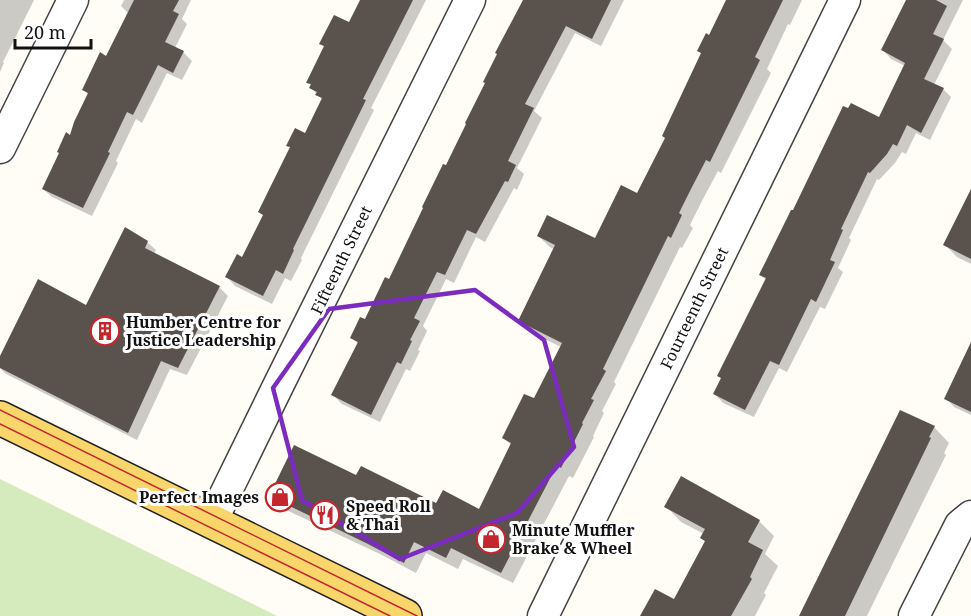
<svg xmlns="http://www.w3.org/2000/svg" width="971" height="616" viewBox="0 0 971 616" font-family="'Noto Serif',serif">
<style>
.green{fill:#d5ebbd}
.shadow{fill:#0003}
.building{fill:#5a524d}
.lines{fill:none;stroke-linecap:round;stroke-linejoin:round}
.minor-casing{stroke:#444;stroke-width:33}
.primary-casing{stroke:#222;stroke-width:36}
.minor{stroke:#fff;stroke-width:30}
.primary{stroke:#f9d66b;stroke-width:33}
.tram{stroke:#c4262e;stroke-width:1.5}
.marked{fill:none;stroke:#7b2cbf;stroke-width:4.5;stroke-linejoin:round}
.labels{text-anchor:middle;dominant-baseline:central;stroke-width:6;stroke-linejoin:round;paint-order:stroke}
.street-label{font-size:16px;fill:#111;stroke:#fff}
.poi-label{font-size:16px;font-weight:bold;fill:#111;stroke:#fff;text-anchor:start}
</style>
<rect width="100%" height="100%" fill="#fffdf5"/>
<path class="green" d="M0 479 277 616H0Z"/>
<path class="shadow" d="M0 0H34L3 62 4 63 0 72Z
M124 0H191L182 19 187 24 175 48 183 52 192 61 182 80 167 73 142 123 136 119 116 161 118 163 92 216 52 197 43 189 71 137 89 95 83 89 107 58 129 14 121 6Z
M361 0H426L371 108 374 110 301 258 302 260 291 281 285 278 272 304 235 286 227 277 243 259 264 216 260 212 291 148 288 145 306 135 323 100 311 88 312 86 308 82 325 47 321 44 349 24Z
M532 0H624L601 46 575 33 534 111 542 118 517 168 524 174 517 190 514 188 485 242 476 237 454 283 446 279 423 326 427 331 418 350 420 351 410 371 406 369 380 422 342 404 333 395 358 344 352 338 365 321 390 281Z
M731 0H802L790 25 788 24 767 69 771 73 721 173 718 171 703 199 690 225 693 228 682 248 680 247 614 382 616 384 602 411 604 413 593 436 594 437 573 478 569 476 513 583 463 559 458 569 426 553 416 573 382 555 282 508 271 496 357 477 437 505 479 511 512 446 504 438 535 400 561 347 532 333 520 321 555 250 550 247 538 236 596 240 638 195 666 138 702 54 699 51 710 37Z
M908 0H963L943 40 952 49 934 85 943 89 951 97 930 140 916 133 906 154 902 152 895 163 879 180 877 179 849 238 851 240 838 268 843 272 825 309 820 307 787 372 779 368 754 417 723 403 715 394 722 379 719 376 766 280 761 275 879 119 905 66 891 59 883 50Z
M971 218V264L957 257 944 244Z
M147 242 156 250 154 254 219 287 228 296 187 375 170 369 137 440 6 374 0 368V360L87 307Z
M971 367V415L954 407 946 398Z
M934 427 949 443 944 453 946 455 867 616H801Z
M666 506 759 521 774 536 765 554 778 566 764 593 766 595 755 616H642L674 601 706 543 702 538 704 534 681 522Z"/>
<path class="building" d="M134 0H179L173 11 179 14 165 42 184 51 173 73 158 65 133 115 127 112 108 152 110 153 83 208 42 189 59 153 57 152 66 132 70 135 74 122 88 93 82 90 100 52 106 56Z
M360 0H413L363 99 366 100 293 249 294 250 283 274 276 270 263 296 225 277 237 254 242 257 263 215 258 212 290 147 286 146 295 128 305 133 322 98 315 95 317 92 309 88 311 84 306 83 324 46 319 44 334 15 349 22Z
M523 0H611L592 39 566 26 525 104 534 108 508 161 516 165 508 182 505 181 476 234 467 230 445 275 437 272 414 318 420 321 410 340 412 341 401 364 397 362 371 415 331 395 358 342 350 338 360 317 365 319 385 277 389 279 423 208 422 207 443 164 446 165 466 124 465 123 485 83 483 82 497 54 495 53Z
M726 0H783L755 57 760 60 710 162 706 160 692 187 679 213 682 215 671 238 668 236 603 369 606 371 591 399 594 400 582 423 583 424 561 468 557 465 501 573 451 548 446 558 414 542 404 563 368 544 269 496 294 445 356 475 361 466 436 503 443 490 479 509 511 443 502 438 524 394 534 398 562 343 518 321 555 245 537 236 547 215 595 238 621 185 637 193 665 138 662 136 701 53 697 51 706 33 709 35Z
M906 0H936L947 6 933 34 944 39 924 79 944 88 921 133 907 125 897 146 893 144 887 154 870 173 868 172 841 229 843 230 830 260 835 262 816 302 811 299 779 365 770 361 745 410 713 394 721 378 717 376 766 278 759 275 791 210H793L843 106 848 108 851 103 879 117 905 63 881 50Z
M971 189V259L943 245Z
M125 227 148 241 145 248 220 286 178 368 161 361 128 433 0 368V356L38 279 86 305Z
M971 342V412L944 399Z
M900 410 935 426 929 437 931 438 845 616H799Z
M681 476 760 520 748 542 763 550 750 577 752 579 731 616H640L655 589 674 599 705 541 700 538 705 529 664 507Z"/>
<g class="lines">
<g class="minor-casing">
<path id="minor" d="M0 148 73 0
M212 521 279 384 470 0
M543 616 845 0
M914 616 960 525 971 516"/>
</g>
<g class="primary-casing">
<path id="primary" d="M0 418 405 616"/>
</g>
<use href="#minor" class="minor"/>
<use href="#primary" class="primary"/>
<path class="tram" d="M0 410 417 616
M0 424 390 616"/>
</g>
<path class="marked" d="M475 290 544 340 574 447 517 513 400 559 302 500 273 388 329 309Z"/>
<defs>
<g id="building-ring" transform="scale(1.5)"><circle r="9.5" fill="#fff" stroke="#c4262e" stroke-width="1.5"/><path d="M-4-6H4V6H1V3H-1V6H-4ZM-2.5-4.3h1.7v1.8h-1.7ZM.8-4.3h1.7v1.8H.8ZM-2.5-1h1.7V.8h-1.7ZM.8-1h1.7V.8H.8Z" fill="#c4262e"/></g>
<g id="shop-ring" transform="scale(1.5)"><circle r="9.5" fill="#fff" stroke="#c4262e" stroke-width="1.5"/><path d="M-5-2.5h2.3a2.7 3.5 0 0 1 5.4 0H5L5.5 6h-11ZM-1.5-2.5h3a1.5 2.3 0 0 0-3 0Z" fill="#c4262e"/></g>
<g id="restaurant-ring" transform="scale(1.5)"><circle r="9.5" fill="#fff" stroke="#c4262e" stroke-width="1.5"/><path d="M-5-6h1v4h1v-4h1v4h1v-4h1v5L-1.5 .5V6h-2V.5L-5-1ZM5-6V6H3V1.5H1.5Q1.5-4 5-6Z" fill="#c4262e"/></g>
</defs>
<g fill-rule="evenodd">
<use href="#building-ring" x="105" y="331"/>
<use href="#shop-ring" x="280" y="497"/>
<use href="#restaurant-ring" x="325" y="515"/>
<use href="#shop-ring" x="491" y="539"/>
</g>
<g class="labels">
<g class="street-label">
<text transform="translate(341 260) rotate(-64)">Fifteenth Street</text>
<text transform="translate(694 308) rotate(-64)">Fourteenth Street</text>
</g>
<g class="poi-label">
<text x="126" y="322">Humber Centre for<tspan x="126" dy="18">Justice Leadership</tspan></text>
<text x="259" y="497" text-anchor="end">Perfect Images</text>
<text x="346" y="506">Speed Roll<tspan x="346" dy="18">&amp; Thai</tspan></text>
<text x="512" y="530">Minute Muffler<tspan x="512" dy="18">Brake &amp; Wheel</tspan></text>
</g>
</g>
<path d="M15 39v9h76v-9" fill="none" stroke="#111111" stroke-width="3"/>
<text x="24" y="39" font-size="18" fill="#111111" stroke="#ffffff" stroke-width="4.5" paint-order="stroke">20 m</text>
</svg>
